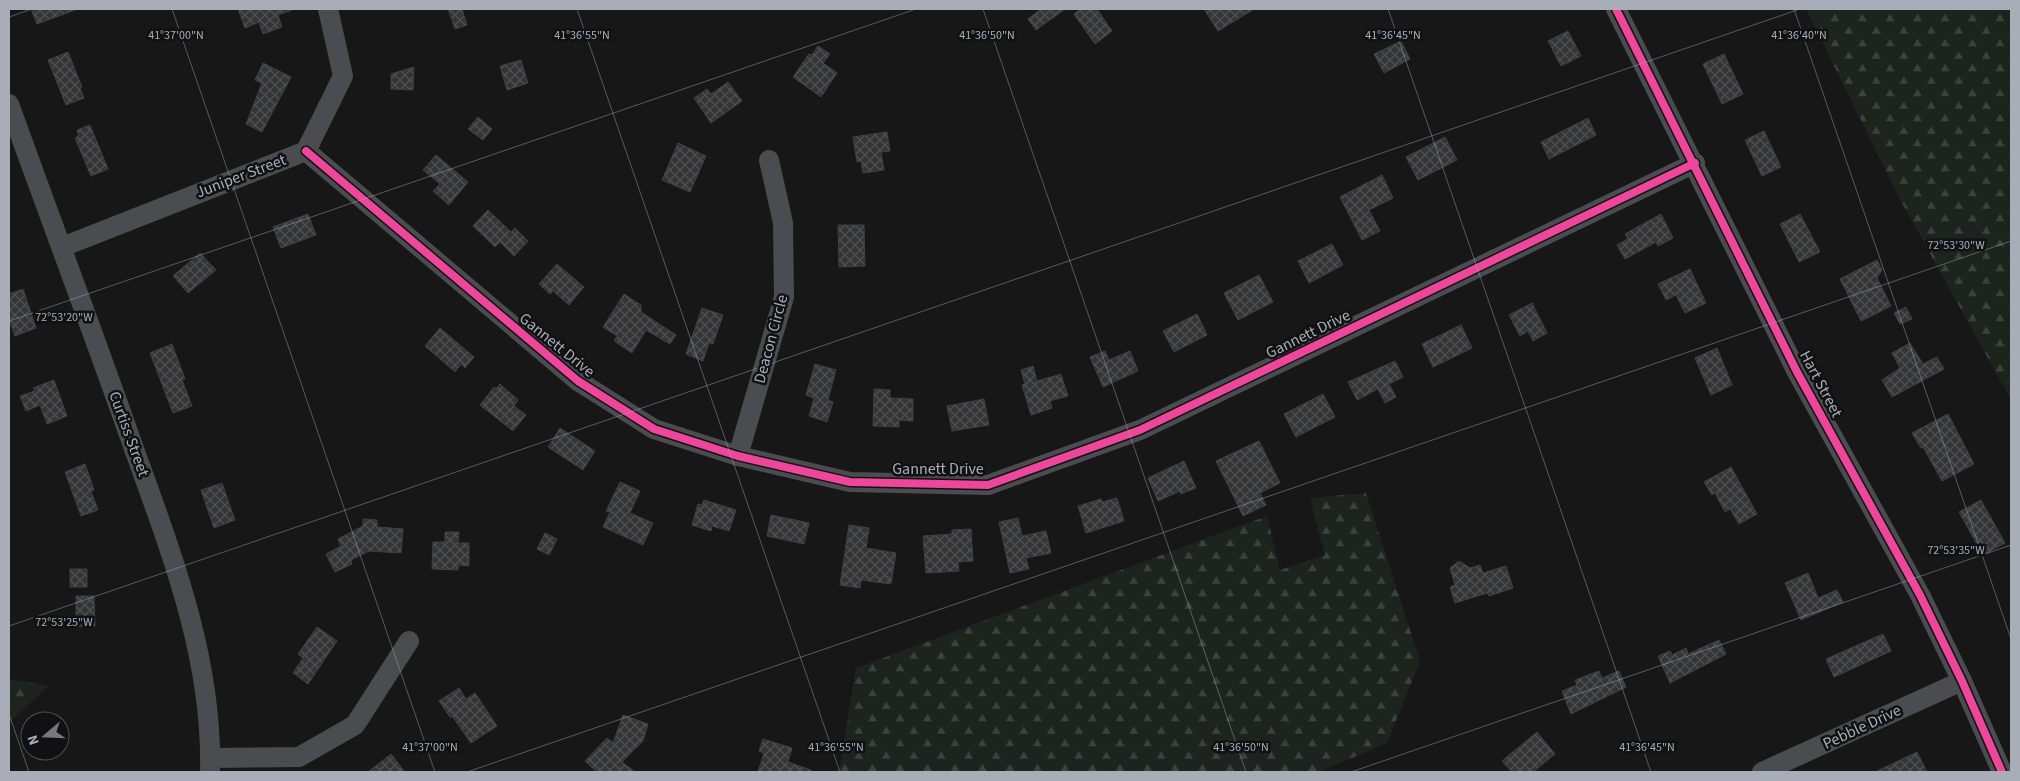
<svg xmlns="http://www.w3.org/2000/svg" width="2020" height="781" viewBox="0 0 2020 781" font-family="'Source Sans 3',sans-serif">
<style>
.forest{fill:url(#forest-firs)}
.building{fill:url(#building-cross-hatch);stroke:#3f4043}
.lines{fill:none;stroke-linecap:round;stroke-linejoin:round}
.minor{stroke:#4b4c50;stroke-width:20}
.cycleway-casing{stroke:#111113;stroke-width:11}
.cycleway{stroke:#ed469a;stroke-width:8}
.ticks{fill:none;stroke:#a8adb8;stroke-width:1;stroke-opacity:0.45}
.labels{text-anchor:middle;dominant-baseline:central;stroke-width:5;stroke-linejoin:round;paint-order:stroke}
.street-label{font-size:16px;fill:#a8adb8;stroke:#111113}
.ticks-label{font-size:12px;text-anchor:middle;fill:#a8adb8;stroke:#111113;stroke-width:5;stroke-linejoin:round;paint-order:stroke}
</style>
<defs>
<pattern id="forest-firs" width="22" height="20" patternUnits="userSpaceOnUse" patternTransform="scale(1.25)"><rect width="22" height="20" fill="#1d241e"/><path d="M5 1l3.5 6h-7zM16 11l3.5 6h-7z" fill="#3b413d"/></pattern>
<pattern id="building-cross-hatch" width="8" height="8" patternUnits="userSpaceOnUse" patternTransform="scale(1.25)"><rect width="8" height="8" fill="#353536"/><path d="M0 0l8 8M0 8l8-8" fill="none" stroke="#4f5051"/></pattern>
</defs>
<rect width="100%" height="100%" fill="#171717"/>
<path class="forest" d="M1806 9H2011V400L1901 201Z
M1366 493 1420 661 1387 743 1319 772H839L856 668 1267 516 1280 570 1325 555 1310 498Z
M9 679 48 686 9 723Z"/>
<path class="building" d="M31 9H75V10L37 24Z
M238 9H291L292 10 278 15 282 27 263 34 259 22 245 28Z
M448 9H462L467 25 455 29Z
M1041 9H1065L1036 30 1028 19Z
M1081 9H1097L1112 31 1095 44 1074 14Z
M1204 9H1254L1218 31Z
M1568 31 1581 56 1561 66 1548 41Z
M1401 41 1410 59 1384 73 1374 54Z
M818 46 830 54 823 63 837 73 821 97 793 77 809 54 812 55Z
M68 52 82 87 80 88 84 98 66 105 48 60Z
M1724 54 1743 94 1722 104 1703 64Z
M521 60 528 83 507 90 500 66Z
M263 63 291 77 262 132 246 124 262 83 255 80Z
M414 67 413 90 391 89V74Z
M728 82 742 101 711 123 694 98 707 89 711 94Z
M478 117 492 129 483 140 468 129Z
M1588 118 1596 135 1549 159 1541 142Z
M90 125 108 169 91 176 75 138 79 136 77 130Z
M1764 131 1781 167 1762 176 1745 140Z
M887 132 890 151 881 152 884 170 863 173 861 161 857 162 853 137Z
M1445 137 1457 160 1418 180 1406 157Z
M678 143 706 156 690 192 662 180Z
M436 155 468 182 449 205 433 191 440 184 423 170Z
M1382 175 1393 198 1369 210 1380 231 1362 240 1340 197Z
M488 210 511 232 515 228 528 241 514 256 500 242 495 247 473 226Z
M308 214 316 235 281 248 273 227Z
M1661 214 1673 238 1658 246 1656 242 1625 259 1617 245 1628 239 1625 234Z
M1800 214 1820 252 1799 262 1780 224Z
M838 225H864L865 266 839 267Z
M1332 244 1343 265 1309 283 1298 261Z
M200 253 216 270 188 293 173 276Z
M1877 260 1882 270 1877 278 1891 306 1861 321 1840 279Z
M557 264 584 287 569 305 553 291 550 294 539 284Z
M1690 269 1706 303 1685 313 1676 295 1666 300 1658 284Z
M1259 275 1273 302 1238 320 1224 293Z
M23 289 36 328 15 336 9 319V294Z
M624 294 641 305V312L676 335 670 344 646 330 632 353 614 341 617 336 603 327Z
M1532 303 1547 333 1533 341 1528 331 1520 336 1509 315Z
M1906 307 1912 319 1900 324 1894 313Z
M702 308 723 315 713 344 709 343 703 361 686 354Z
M1197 314 1207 335 1174 352 1163 331Z
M1461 325 1472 348 1433 367 1422 344Z
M440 328 474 357 465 368 461 364 455 372 425 346Z
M1910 343 1923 364 1937 357 1944 369 1892 397 1882 380 1900 368 1892 353Z
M172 344 185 379 182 380 192 406 173 413 150 353Z
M1717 348 1732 385 1711 395 1695 358Z
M1105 351 1109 360 1130 351 1138 371 1103 387 1090 357Z
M1395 361 1403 377 1389 384 1396 397 1385 403 1378 389 1357 400 1348 382Z
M815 364 836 370 828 400 833 402 827 422 809 416 814 398 806 395Z
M1033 366 1037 381 1061 374 1068 396 1050 401 1052 408 1031 415 1022 385 1025 384 1021 370Z
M54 380 67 416 47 424 40 405 26 411 20 396 35 391 33 388Z
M500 384 518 400 514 406 526 415 513 431 480 405 494 387 496 389Z
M874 389 890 390V398L913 399V421L899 420V427L873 426Z
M1323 394 1335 417 1296 437 1284 414Z
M984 399 989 425 952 431 947 406Z
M1948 414 1974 464 1942 481 1923 447 1921 448 1912 433Z
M560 428 595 451 583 470 548 447Z
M1259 441 1280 483 1260 493 1266 505 1243 516 1216 461Z
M1184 461 1196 488 1181 494 1180 491 1158 501 1148 478Z
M85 464 94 490 91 491 98 510 81 516 65 472Z
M1731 467 1757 514 1739 524 1730 509 1725 512 1715 493 1712 495 1704 482Z
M620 482 640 491 630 513 653 523 643 545 603 527 610 512 606 511Z
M222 483 235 520 214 528 201 490Z
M1117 498 1124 521 1086 533 1078 506 1101 499 1102 502Z
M704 500 736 510 729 531 712 526 711 531 692 525 698 504 702 505Z
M1981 500 2005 543 1983 555 1959 512Z
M771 515 809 523 804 544 767 536Z
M1018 518 1022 536 1046 531 1051 553 1026 558 1029 569 1010 573 999 522Z
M363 519 377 520V527L403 529 401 553 369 551 351 560 352 564 335 572 326 554 341 546 338 539 363 526Z
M849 525 869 528 866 548 896 553 891 584 861 580 860 588 840 585Z
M971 529 973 561 958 562 959 571 926 573 923 536 952 534V530Z
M445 532H459L458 543H469V566L458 565V570L432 569 433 542H445Z
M545 533 557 539 549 555 537 549Z
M1459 561 1470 568 1480 565 1483 573 1506 566 1513 588 1489 596 1487 593 1455 603 1450 587 1455 585 1450 568Z
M70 569H87V587H70Z
M1808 573 1818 598 1837 590 1843 602 1801 620 1785 583Z
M76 596H94L95 626 76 627Z
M317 627 337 641 308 684 293 673 303 658 298 654Z
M1883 634 1891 651 1834 677 1826 659Z
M1719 640 1726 654 1670 683 1658 656 1670 651 1672 655 1686 648 1688 654Z
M1599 671 1602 678 1619 671 1626 687 1571 714 1562 691 1577 685 1575 680Z
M459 688 466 699 475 693 497 726 471 743 452 716 450 717 439 701Z
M623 715 648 724 643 741 622 762 635 772H597L585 761 607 738 613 743Z
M1537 732 1555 754 1533 772H1512L1502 761Z
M763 739 792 748 788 762 811 770 810 772H758L764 753 759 751Z
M1917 752 1927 772H1875Z
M391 754 405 772H368Z"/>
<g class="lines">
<path class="minor" d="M1616 9 1797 372 1920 595 1962 681 2002 772
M9 104C50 218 93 332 133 446 171 552 213 658 210 772
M306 151 578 381 654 429 738 456 850 482 988 485 1140 430 1695 163
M62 247 306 151 343 76 328 9
M738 456 784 297 783 223 769 160
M211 758 299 757 355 725 409 641
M1762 772 1962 681"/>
<g class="cycleway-casing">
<path id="cycleway" d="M1616 9 1797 372 1920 595 1962 681 2002 772
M306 151 578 381 654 429 738 456 850 482 988 485 1140 430 1695 163"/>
</g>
<use href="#cycleway" class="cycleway"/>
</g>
<path class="ticks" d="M172 9 435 772M577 9 840 772M983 9 1246 772M1388 9 1651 772M1794 9 2011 639M9 17 32 9M9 321 916 9M9 626 1800 9M9 714 29 772M467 772 2011 241M1351 772 2011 545"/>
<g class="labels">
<g class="street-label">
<text transform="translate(241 176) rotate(-21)">Juniper Street</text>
<text transform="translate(1308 334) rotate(-26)">Gannett Drive</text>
<text transform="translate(771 339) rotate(-75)">Deacon Circle</text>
<text transform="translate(557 345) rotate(39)">Gannett Drive</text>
<text transform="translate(1821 384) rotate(62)">Hart Street</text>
<text transform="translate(129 434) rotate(70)">Curtiss Street</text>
<text x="938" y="469">Gannett Drive</text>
<text transform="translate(1862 727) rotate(-25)">Pebble Drive</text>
</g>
</g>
<g class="ticks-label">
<text x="176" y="39">41°37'00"N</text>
<text x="582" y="39">41°36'55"N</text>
<text x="987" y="39">41°36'50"N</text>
<text x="1393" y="39">41°36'45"N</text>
<text x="1799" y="39">41°36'40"N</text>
<text x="1956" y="249">72°53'30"W</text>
<text x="64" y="321">72°53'20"W</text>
<text x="1956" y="554">72°53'35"W</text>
<text x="64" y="626">72°53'25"W</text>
<text x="430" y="751">41°37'00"N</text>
<text x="836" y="751">41°36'55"N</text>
<text x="1241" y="751">41°36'50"N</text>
<text x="1647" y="751">41°36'45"N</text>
</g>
<rect width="2020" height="781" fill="none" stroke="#a8adb8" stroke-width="20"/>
<g transform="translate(45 736) rotate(251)"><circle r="24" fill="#111113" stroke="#4d4f55"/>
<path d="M0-4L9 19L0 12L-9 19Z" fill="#757880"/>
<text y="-8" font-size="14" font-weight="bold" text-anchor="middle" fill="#a8adb8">N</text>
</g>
</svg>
